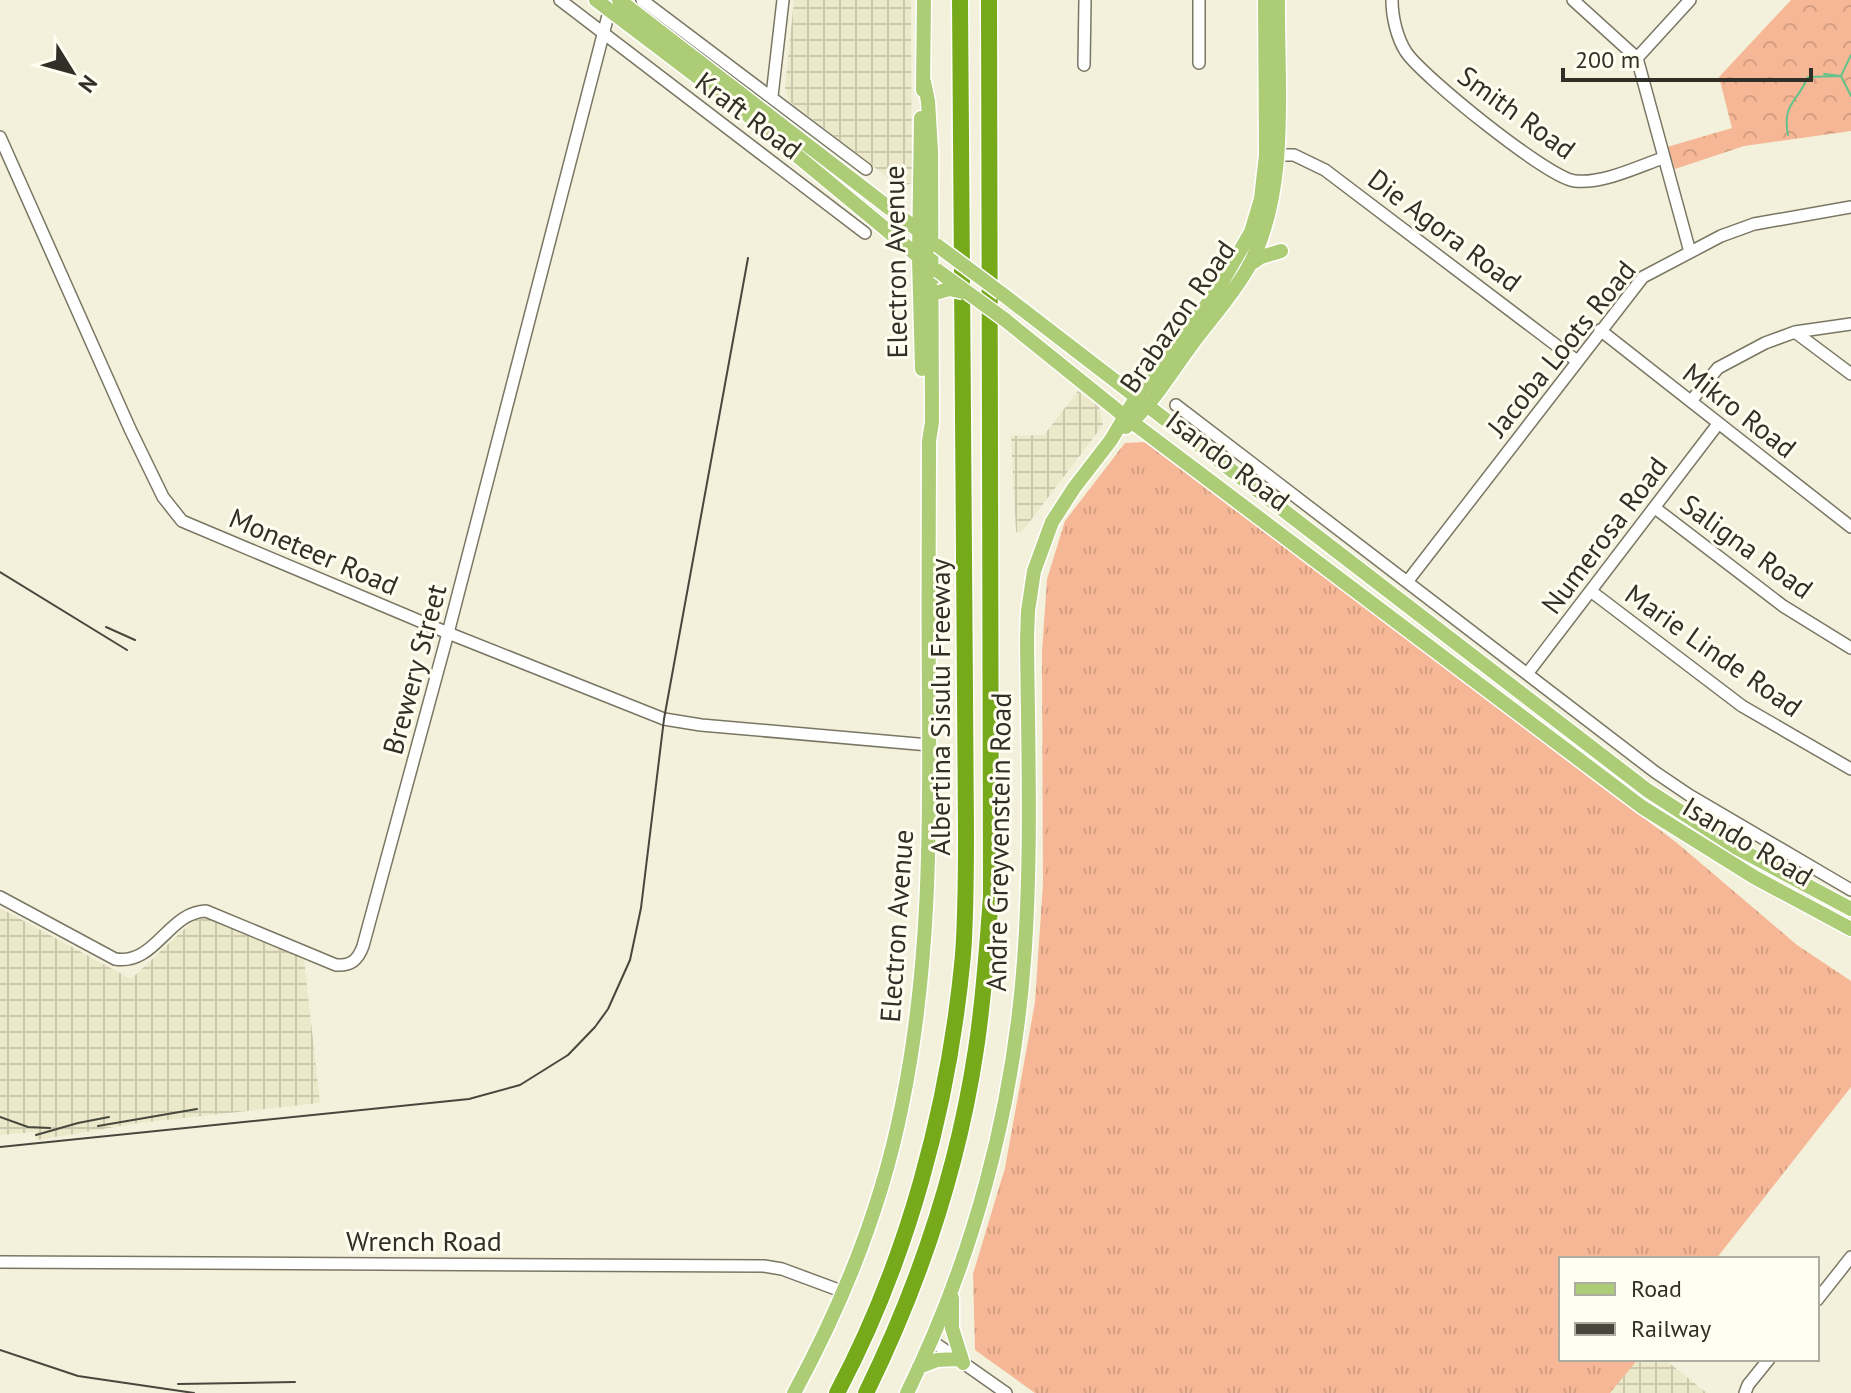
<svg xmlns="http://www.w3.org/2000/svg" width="1851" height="1393" viewBox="0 0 1851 1393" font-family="'PT Sans',sans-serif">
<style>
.industrial{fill:url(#industrial-grid)}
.grass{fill:url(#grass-tufts)}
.forest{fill:url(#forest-crowns)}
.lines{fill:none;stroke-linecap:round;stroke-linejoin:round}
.stream{stroke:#64c38a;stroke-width:2}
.minor-casing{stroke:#797663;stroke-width:14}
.major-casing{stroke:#fff;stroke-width:17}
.highway-casing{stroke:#fff;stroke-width:19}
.minor{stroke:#fff;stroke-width:11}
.major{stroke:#adcc76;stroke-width:14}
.highway{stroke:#76aa1a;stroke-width:16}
.rail{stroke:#48473d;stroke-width:2}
.major-bridge-casing{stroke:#fff;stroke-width:17;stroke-linecap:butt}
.major-bridge{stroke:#adcc76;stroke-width:14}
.labels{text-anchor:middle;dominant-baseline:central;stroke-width:6;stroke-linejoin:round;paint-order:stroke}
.street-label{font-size:28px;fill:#313028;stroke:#fffef0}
</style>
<defs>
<pattern id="industrial-grid" width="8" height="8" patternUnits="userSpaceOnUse" patternTransform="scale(2)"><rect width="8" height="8" fill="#ece9cb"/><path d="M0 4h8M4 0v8" fill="none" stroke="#cbc8ae"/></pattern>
<pattern id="grass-tufts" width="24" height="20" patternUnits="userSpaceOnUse" patternTransform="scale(2)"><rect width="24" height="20" fill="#f6b796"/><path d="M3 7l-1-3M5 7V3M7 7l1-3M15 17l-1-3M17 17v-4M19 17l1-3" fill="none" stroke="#d39e81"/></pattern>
<pattern id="forest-crowns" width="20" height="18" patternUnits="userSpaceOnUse" patternTransform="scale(2)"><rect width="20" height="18" fill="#f6b796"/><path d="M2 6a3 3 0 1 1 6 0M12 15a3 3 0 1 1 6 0" fill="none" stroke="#d39e81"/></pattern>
</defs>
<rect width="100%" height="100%" fill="#f3f1db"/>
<path class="industrial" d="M794 0H911L912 183 900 187 789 101 785 87Z
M1078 391 1099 407 1103 425 1021 533 1016 532 1011 436 1044 435Z
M0 908 131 979 194 920 208 918 304 959 320 1103 139 1123 37 1140 35 1132 0 1135Z
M1637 1359H1664L1707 1393H1609Z"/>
<path class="grass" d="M1145 442 1677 843 1797 945 1851 981V1087L1716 1259H1561V1359H1638L1610 1393H1035L975 1350 973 1274 1005 1168 1035 1002 1043 883 1042 652 1047 579 1065 521 1125 443Z"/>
<path class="forest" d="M1791 0H1851V131L1744 146 1675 169 1667 147 1732 128 1719 77Z"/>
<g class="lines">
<path class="stream" d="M1851 55 1841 76 1851 96
M1788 135C1782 103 1797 103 1808 77L1841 76 1824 74"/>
<g class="minor-casing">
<path id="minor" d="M560 0 865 233
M642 0 866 169
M1199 0V63
M1392 0C1392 17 1397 38 1406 52 1423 77 1548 178 1575 181 1603 184 1637 167 1663 158
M1573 0 1637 58 1690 252
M1637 58 1690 0
M1084 65 1085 0
M772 96 783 0
M0 137 130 429 163 497 182 521 448 633 664 719 701 725 929 745
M1269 155H1294L1325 170 1577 361
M1600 330 1851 527
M1795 332 1851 374
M1691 401 1718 368 1765 343 1795 332 1851 324
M1176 405 1655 772 1689 795 1851 890
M1655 508 1783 606 1851 648
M1407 582 1643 277 1721 236 1754 224 1851 207
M1592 592 1742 706 1851 769
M1527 674 1718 424
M0 897 115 959C155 966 168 912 206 911L336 965C351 966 358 960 363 946L448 633 612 0
M0 1262 764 1266 782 1269 844 1292
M1817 1300 1851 1257
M932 1341 1006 1393
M1745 1393 1748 1385 1769 1359"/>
</g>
<g class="major-casing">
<path id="major" d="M596 0 754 120 924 261
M619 0 923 234
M923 90 924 0
M921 118 919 258 922 369
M1249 265 1261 257 1281 251
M1001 293 1647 790 1737 848 1851 909
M1004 319 1128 419 1642 807 1754 877 1851 929
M1126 427C1154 403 1173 369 1195 340 1213 316 1234 293 1249 266 1290 189 1277 84 1278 0
M952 1298V1328L963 1363
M919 1367 937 1360 958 1359
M794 1393C843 1303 882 1206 902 1105 930 969 930 833 929 695 928 611 929 526 929 441L932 422 931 151 928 101 924 82
M907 1393C973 1259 1013 1110 1024 961 1032 854 1028 746 1027 639L1028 611 1034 571 1052 522 1074 488 1111 440 1137 396 1215 294 1251 232 1261 199 1266 155 1265 0"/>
</g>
<g class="highway-casing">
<path id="highway" d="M837 1393C908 1259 949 1106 963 955 966 914 966 873 966 833L960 0
M866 1393C919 1285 958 1169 976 1049 984 998 987 947 991 896L989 0"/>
</g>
<use href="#minor" class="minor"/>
<use href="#major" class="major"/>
<use href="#highway" class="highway"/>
<path class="rail" d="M0 572 127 650
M106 627 135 640
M0 1117 28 1127 50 1128
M98 1126 197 1109
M36 1135 78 1123 109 1117
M0 1147 469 1099 520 1085 568 1055 595 1027 608 1009 630 960 641 908 664 719 748 258
M0 1350 78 1376 194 1393
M178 1384 295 1382"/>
<g class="major-bridge-casing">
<path id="major-bridge" d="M938 246 1001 293
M938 271 1004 319
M939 292 949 289 963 292"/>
</g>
<use href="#major-bridge" class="major-bridge"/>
</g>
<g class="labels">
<g class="street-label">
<text transform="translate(1517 112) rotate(36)">Smith Road</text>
<text transform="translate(749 115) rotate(37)">Kraft Road</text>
<text transform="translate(1445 230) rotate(37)">Die Agora Road</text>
<text transform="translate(895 262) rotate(-91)">Electron Avenue</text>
<text transform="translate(1177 316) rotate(-55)">Brabazon Road</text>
<text transform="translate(1561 348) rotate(-51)">Jacoba Loots Road</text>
<text transform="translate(1740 410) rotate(38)">Mikro Road</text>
<text transform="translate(1228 460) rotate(37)">Isando Road</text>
<text transform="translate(1604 535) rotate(-53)">Numerosa Road</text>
<text transform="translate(1747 546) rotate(36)">Saligna Road</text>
<text transform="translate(314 551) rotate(23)">Moneteer Road</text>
<text transform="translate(1714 650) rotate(35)">Marie Linde Road</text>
<text transform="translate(414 669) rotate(-75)">Brewery Street</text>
<text transform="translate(939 707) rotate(-90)">Albertina Sisulu Freeway</text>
<text transform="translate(1748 841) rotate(31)">Isando Road</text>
<text transform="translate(998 842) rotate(-89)">Andre Greyvenstein Road</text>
<text transform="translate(896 926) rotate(-86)">Electron Avenue</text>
<text x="424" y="1240">Wrench Road</text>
</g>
</g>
<rect x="1559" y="1257" width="260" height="104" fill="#fffef0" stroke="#adaca0" stroke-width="2"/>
<rect x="1575" y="1283" width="40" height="12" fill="#adcc76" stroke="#adaca0" stroke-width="2"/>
<text x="1631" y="1297" font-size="24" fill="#313028">Road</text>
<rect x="1575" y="1323" width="40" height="12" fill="#48473d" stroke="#adaca0" stroke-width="2"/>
<text x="1631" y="1337" font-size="24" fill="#313028">Railway</text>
<g transform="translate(72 72) rotate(127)" stroke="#fffef0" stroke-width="6" paint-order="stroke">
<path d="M0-6L14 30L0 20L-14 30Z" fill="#313028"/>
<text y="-12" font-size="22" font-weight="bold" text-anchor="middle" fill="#313028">N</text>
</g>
<path d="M1563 68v12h248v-12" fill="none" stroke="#313028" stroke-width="4"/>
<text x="1575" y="68" font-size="24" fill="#313028" stroke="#fffef0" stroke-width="6" paint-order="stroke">200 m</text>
</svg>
